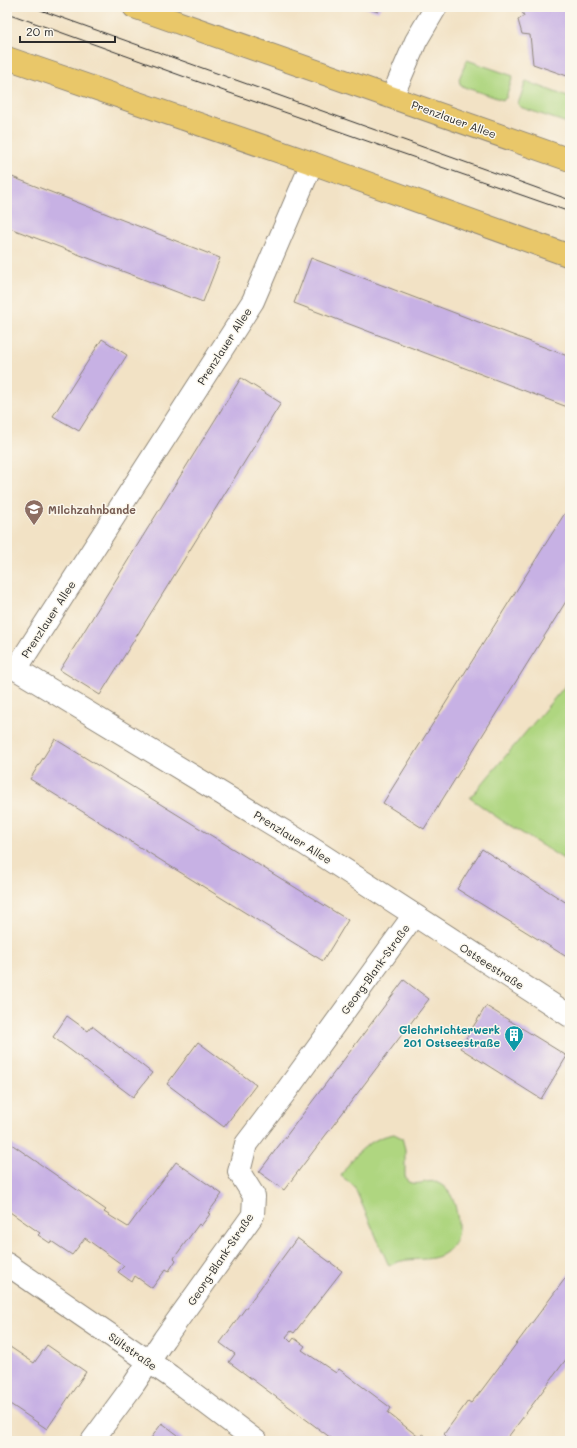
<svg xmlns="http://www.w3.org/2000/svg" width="577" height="1448" viewBox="0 0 577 1448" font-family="Mali,sans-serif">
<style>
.green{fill:#afd680;stroke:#6d8056}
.building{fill:#c7b1e4}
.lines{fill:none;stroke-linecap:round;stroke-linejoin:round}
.minor-casing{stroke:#8e8678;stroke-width:24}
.major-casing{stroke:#8e8678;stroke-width:24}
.minor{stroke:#fff;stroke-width:22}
.major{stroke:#e9c769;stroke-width:22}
.tram{stroke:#2b2b2b;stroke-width:1}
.labels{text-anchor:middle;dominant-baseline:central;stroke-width:3;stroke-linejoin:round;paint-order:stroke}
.street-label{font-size:11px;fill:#2b2b2b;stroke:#fbf7ec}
.education-label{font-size:11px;font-weight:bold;fill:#785e54;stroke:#fbf7ec;text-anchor:start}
.culture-label{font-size:11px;font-weight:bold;fill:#0d838f;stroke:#fbf7ec;text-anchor:end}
</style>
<rect width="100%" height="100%" fill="#fbf7ec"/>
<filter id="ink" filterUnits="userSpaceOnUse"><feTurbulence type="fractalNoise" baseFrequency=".025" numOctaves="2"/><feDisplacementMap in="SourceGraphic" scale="8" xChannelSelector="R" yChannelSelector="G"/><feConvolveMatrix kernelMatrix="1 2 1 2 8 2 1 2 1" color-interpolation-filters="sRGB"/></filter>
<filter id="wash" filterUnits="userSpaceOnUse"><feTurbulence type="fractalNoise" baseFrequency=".012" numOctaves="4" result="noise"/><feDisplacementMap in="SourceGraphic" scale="16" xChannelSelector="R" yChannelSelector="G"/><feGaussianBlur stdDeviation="0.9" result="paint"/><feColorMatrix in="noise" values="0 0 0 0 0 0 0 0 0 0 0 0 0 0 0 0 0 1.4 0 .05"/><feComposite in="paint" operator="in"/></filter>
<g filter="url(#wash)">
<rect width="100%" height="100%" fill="#f2e2c5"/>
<path class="green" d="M467 60 513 76 506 98 503 100 464 87 460 84 459 79Z
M526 81 570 98V124L520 107 518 104Z
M570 680V863L501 820 470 798Z
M394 1134 402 1138 405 1149V1176L408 1182C420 1187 429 1177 440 1184 452 1191 455 1203 457 1215 461 1234 454 1254 433 1258 417 1261 404 1257 389 1266L354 1186 341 1176C353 1155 370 1138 394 1134Z"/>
<g id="blocks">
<path class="building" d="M363 7H381L378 12Z
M520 7H570V77L533 64 530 35 522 34 518 20 524 16Z
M7 175 220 258 203 302 7 227Z
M311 258 570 357V408L294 303Z
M102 339 127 355 79 431 53 416Z
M241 378 281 403 100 695 60 670Z
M565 513 570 516V595L424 829 383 803Z
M55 739 348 920 323 961 30 779Z
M482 849 570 905V959L457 889Z
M404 980 429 999 284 1190 259 1172Z
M486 1006 567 1056 541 1099 460 1048Z
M67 1016 88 1031 92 1026 152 1073 133 1097 53 1037Z
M198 1042 256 1085 224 1127 167 1084Z
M7 1141 106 1210 104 1212 128 1227 176 1162 222 1194 208 1213 210 1214 201 1226 199 1224 174 1258 176 1260 169 1271 166 1269 152 1288 135 1276 132 1282 118 1272 124 1266 85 1238 72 1255 51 1241 50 1243 38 1235 40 1233 7 1210Z
M297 1238 342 1271 294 1333 291 1331 286 1337 291 1342 294 1338 305 1346 302 1350 336 1373 339 1369 391 1408 388 1413 420 1438 422 1434 432 1441H335L229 1362 235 1354 220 1343Z
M570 1272V1354L521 1420 505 1441H443L446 1436 444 1434 468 1401 471 1403 481 1391Z
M7 1345 34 1363 47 1345 86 1372 47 1429 7 1402Z
M162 1423 186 1441H149Z"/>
</g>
</g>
<g filter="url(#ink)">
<use href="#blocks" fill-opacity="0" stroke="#8e8678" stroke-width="1"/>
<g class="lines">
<g class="minor-casing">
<path id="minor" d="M392 97 416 41 436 7
M312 163 253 301 16 669 305 844 570 1016
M7 1264 170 1376 256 1441
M92 1441 134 1384 164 1339 253 1215 254 1196 239 1172 246 1144 287 1090 414 915"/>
</g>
<g class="major-casing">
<path id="major" d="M134 7 570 160
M7 58 312 163 570 256"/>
</g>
<use href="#minor" class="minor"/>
<use href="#major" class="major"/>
<path class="tram" d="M32 7 501 175 570 200
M7 13 224 91 570 212"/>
</g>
</g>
<defs>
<g id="school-pin" transform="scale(1)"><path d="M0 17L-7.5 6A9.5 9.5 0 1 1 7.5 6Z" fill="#8d6e63" stroke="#fbf7ec"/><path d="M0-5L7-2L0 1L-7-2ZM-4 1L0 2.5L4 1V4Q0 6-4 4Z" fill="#fff"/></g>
<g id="building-pin" transform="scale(1)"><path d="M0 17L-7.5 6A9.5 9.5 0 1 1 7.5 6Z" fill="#0f9aa8" stroke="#fbf7ec"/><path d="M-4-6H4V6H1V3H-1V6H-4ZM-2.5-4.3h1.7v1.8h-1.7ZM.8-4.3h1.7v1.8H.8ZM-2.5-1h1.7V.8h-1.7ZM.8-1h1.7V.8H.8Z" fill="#fff"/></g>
</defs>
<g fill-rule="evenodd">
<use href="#school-pin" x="34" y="509"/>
<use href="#building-pin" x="514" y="1035"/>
</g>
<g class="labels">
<g class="street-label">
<text transform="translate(454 119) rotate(20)">Prenzlauer Allee</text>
<text transform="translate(224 346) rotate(-57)">Prenzlauer Allee</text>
<text transform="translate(48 619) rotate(-57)">Prenzlauer Allee</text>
<text transform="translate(293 837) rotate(32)">Prenzlauer Allee</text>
<text transform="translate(492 966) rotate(33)">Ostseestraße</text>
<text transform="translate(375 969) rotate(-54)">Georg-Blank-Straße</text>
<text transform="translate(220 1259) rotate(-56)">Georg-Blank-Straße</text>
<text transform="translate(133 1351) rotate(35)">Sültstraße</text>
</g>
<g class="education-label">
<text x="48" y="509">Milchzahnbande</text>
</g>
<g class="culture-label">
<text x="500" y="1029">Gleichrichterwerk<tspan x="500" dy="13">201 Ostseestraße</tspan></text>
</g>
</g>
<rect width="577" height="1448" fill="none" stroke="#fbf7ec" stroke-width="24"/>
<path d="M20 36v6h95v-6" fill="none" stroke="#2b2b2b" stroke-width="2"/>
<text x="26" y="36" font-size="12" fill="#2b2b2b" stroke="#fbf7ec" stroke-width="3" paint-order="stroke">20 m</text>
</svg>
